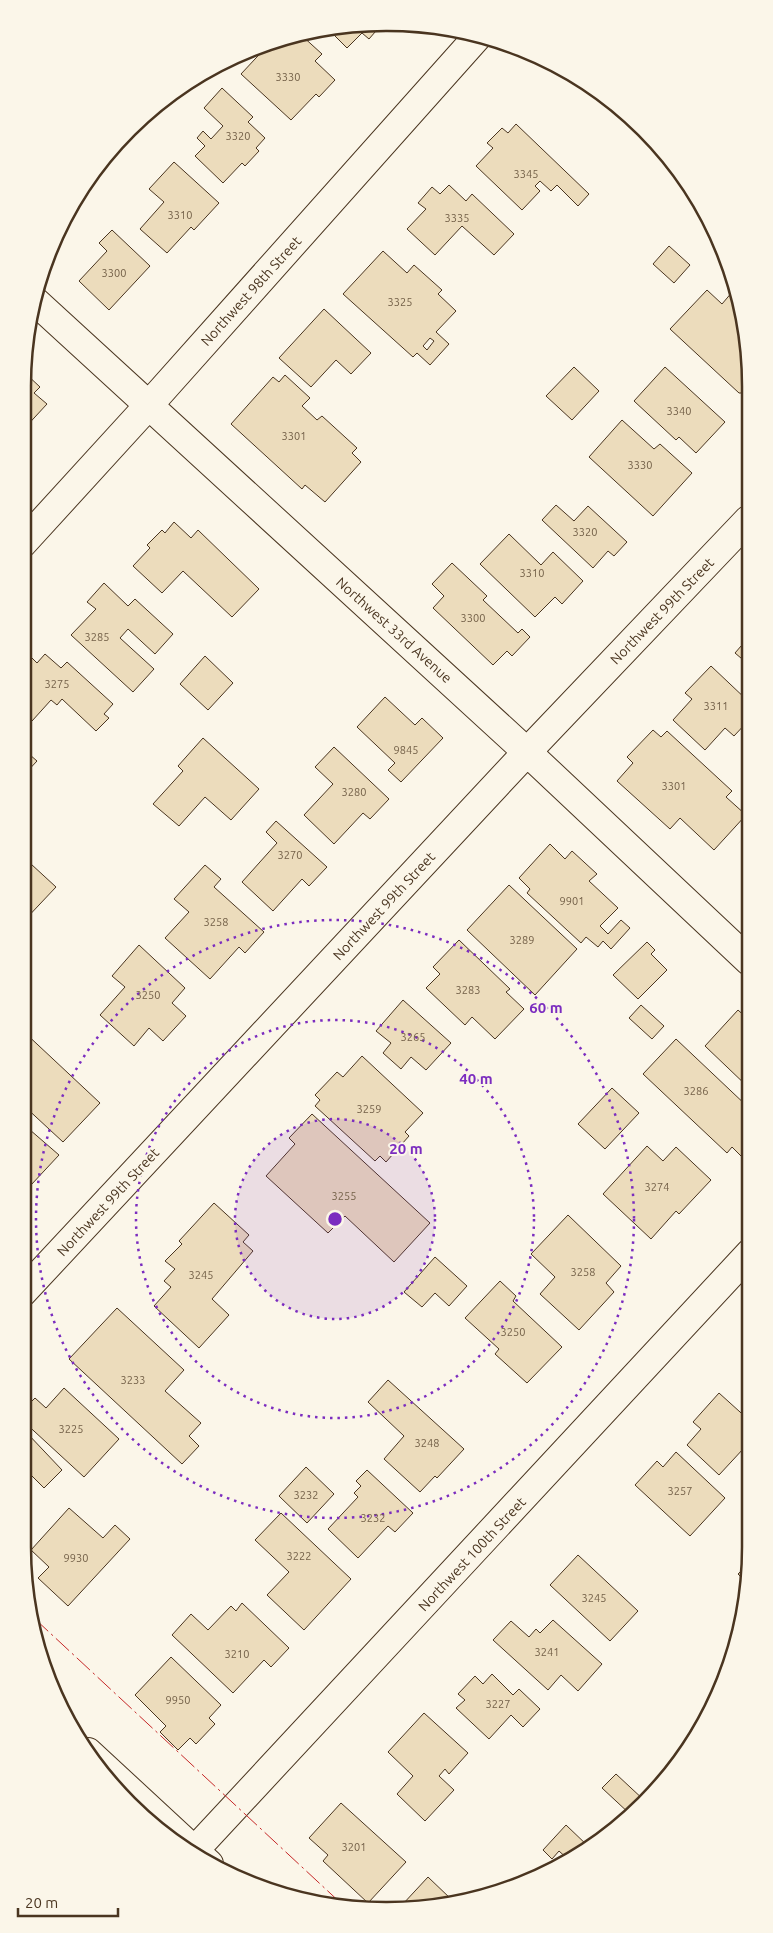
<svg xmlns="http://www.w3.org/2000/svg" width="773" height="1933" viewBox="0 0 773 1933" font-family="Ubuntu,sans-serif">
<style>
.building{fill:#ecdcbc;stroke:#4a3520;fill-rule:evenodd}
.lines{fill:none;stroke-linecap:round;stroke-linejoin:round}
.street-casing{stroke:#4a3520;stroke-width:30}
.secondary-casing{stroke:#4a3520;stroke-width:30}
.street{stroke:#fbf6e9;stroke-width:28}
.secondary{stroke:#fbf6e9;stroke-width:28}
.power{stroke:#c62828;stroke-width:1;stroke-dasharray:18 4 2.5 4;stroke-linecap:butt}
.ring{fill:none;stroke:#7b2cbf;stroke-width:2.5;stroke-dasharray:2.5 5}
.labels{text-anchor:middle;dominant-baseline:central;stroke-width:4;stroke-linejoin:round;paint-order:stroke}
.number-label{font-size:11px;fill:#725f47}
.street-label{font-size:14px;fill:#4a3520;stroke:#fbf6e9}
.rim{fill:none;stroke:#4a3520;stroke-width:2.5}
.centre{fill:#7b2cbf;stroke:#fbf6e9;stroke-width:2.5}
.ring-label{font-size:15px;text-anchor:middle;font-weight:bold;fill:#7b2cbf;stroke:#fbf6e9;stroke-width:4;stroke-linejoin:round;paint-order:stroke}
</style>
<rect width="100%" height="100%" fill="#fbf6e9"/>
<path class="building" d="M362 23 382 24 369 39 362 33 347 48 328 29Z
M300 34 322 54 315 61 335 80 319 97 316 94 291 120 241 74 270 43Z
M222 88 253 117 248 122 265 138 256 148 259 151 245 166 242 163 223 183 195 156 205 146 197 138 203 131 211 139 223 126 204 108Z
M516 124 589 194 578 206 557 185 551 191 540 181 535 186 540 191 522 210 476 166 493 148 487 143 502 128 508 133Z
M174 162 219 203 194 230 191 227 167 253 140 229 164 202 149 189Z
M449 185 466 201 472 194 514 234 494 255 462 226 435 255 407 229 426 209 418 203 432 187 440 194Z
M112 230 150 266 109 310 79 281 107 251 99 243Z
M669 246 690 265 674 283 653 264Z
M383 251 407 273 414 265 442 290 438 294 456 311 436 332 449 344 430 365 417 353 413 357 343 294ZM430 338 434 341 427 350 423 346Z
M707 290 722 304 733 291 747 339V393H739L670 329Z
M324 309 371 353 351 374 336 360 311 387 279 358Z
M574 367 599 391 572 420 546 396Z
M665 367 725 422 696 453 679 437 676 440 634 401Z
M25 373 40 387 34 393 47 404 22 431V386Z
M285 375 310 398 302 406 317 420 322 416 357 448 352 453 361 462 325 502 305 485 302 489 231 424 273 377 279 382Z
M622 420 654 449 660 444 692 473 653 516 589 457Z
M556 505 574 521 588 506 627 542 614 556 608 551 593 568 542 520Z
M174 522 191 538 198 530 259 589 232 617 183 571 162 593 133 566 150 548 147 545 162 530 165 533Z
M509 534 541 565 553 552 583 581 562 604 555 597 535 617 480 564Z
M452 563 487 596 483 600 518 633 522 629 530 637 512 656 507 651 493 665 433 608 444 596 432 584Z
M104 583 128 606 135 599 173 634 155 654 128 629 120 638 154 669 133 692 71 635 96 609 87 602Z
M748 638V664L735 653Z
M45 654 61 668 67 662 113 704 104 714 109 718 96 731 62 699 57 705 51 700 32 721 22 712V669L32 658 37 663Z
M205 656 233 683 208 710 180 684Z
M711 666 748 701V704L744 708 748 712V721L734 736 725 728 705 750 673 720 692 699 685 693Z
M385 697 415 725 422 718 443 738 401 782 388 770 395 763 357 727Z
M653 730 661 737 667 731 732 791 726 797 746 815 714 850 680 818 670 829 617 781 633 763 627 757Z
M203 738 259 789 231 820 205 797 179 826 153 804 183 771 178 766Z
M334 747 389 799 370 819 363 813 334 844 304 815 333 784 315 767Z
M22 748 37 761 22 777Z
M276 821 327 867 309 886 302 879 273 911 242 882 277 843 266 832Z
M550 844 565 859 572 851 597 874 589 881 618 908 600 926 608 934 621 920 630 928 611 949 603 941 598 947 586 937 581 943 527 893 530 889 519 878Z
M31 864 56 887 22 923V873Z
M205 865 221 879 214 887 264 932 245 953 239 947 210 979 165 938 189 912 174 899Z
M509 885 577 949 535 995 467 930Z
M459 940 510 989 506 992 524 1009 495 1039 472 1017 465 1025 426 988 440 974 433 967Z
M647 942 655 950 651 954 667 970 638 999 613 975Z
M139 945 185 988 172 1003 186 1016 163 1041 149 1028 134 1046 100 1015 125 987 112 976Z
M403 1000 451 1043 426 1070 411 1057 401 1069 383 1053 391 1043 376 1031Z
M641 1005 664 1026 652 1039 629 1018Z
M738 1010 749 1020V1088L705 1046Z
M22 1030 100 1103 63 1142 22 1104Z
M676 1039 749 1108V1146L741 1156 732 1147 727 1153 643 1074Z
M362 1056 423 1113 405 1132 409 1136 386 1162 380 1156 375 1161 315 1106 320 1100 315 1095 337 1072 343 1077Z
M612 1088 639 1113 605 1149 578 1124Z
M312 1114 430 1223 394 1262 345 1216 328 1233 266 1176 295 1144 289 1138Z
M22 1123 59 1155 31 1185 27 1181 22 1186Z
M647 1146 663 1161 676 1147 711 1180 679 1214 676 1211 651 1239 603 1194Z
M214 1203 249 1235 243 1242 253 1251 212 1299 229 1315 199 1348 154 1306 171 1287 164 1281 175 1269 165 1261 182 1244 179 1241Z
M568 1215 621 1266 606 1283 614 1292 579 1330 540 1294 555 1277 531 1254Z
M435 1257 467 1286 449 1306 435 1293 422 1307 404 1292Z
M500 1281 516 1296 513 1301 562 1347 527 1383 495 1354 499 1349 465 1318Z
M117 1308 184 1370 165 1391 201 1423 189 1436 199 1446 182 1464 69 1359Z
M388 1380 464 1449 437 1478 435 1476 420 1492 384 1459 404 1436 368 1402Z
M750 1386V1399L743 1393Z
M64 1388 119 1439 84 1477 22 1420V1411L35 1398 46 1408Z
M719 1393 750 1421V1454L744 1448 719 1475 687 1445 701 1429 693 1422Z
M26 1432 62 1470 44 1488 22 1466V1436Z
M676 1452 725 1498 690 1536 635 1485 657 1461 663 1467Z
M306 1467 334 1494 307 1523 279 1496Z
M367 1470 413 1513 395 1532 388 1526 358 1558 328 1529 358 1497 354 1493 361 1486 356 1481Z
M69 1508 103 1538 115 1525 130 1539 68 1606 38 1578 49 1567 31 1550Z
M281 1513 351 1579 304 1630 267 1595 289 1572 255 1540Z
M578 1555 638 1611 610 1641 550 1585Z
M747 1565 745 1581 738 1574Z
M242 1603 289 1648 271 1667 264 1660 233 1693 172 1635 191 1614 208 1630 231 1606 236 1611Z
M553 1620 602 1664 578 1691 561 1675 548 1690 493 1640 511 1621 529 1637 536 1629 540 1633Z
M171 1657 221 1705 209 1718 215 1724 196 1744 190 1738 178 1750 160 1732 166 1726 135 1695Z
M492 1674 513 1695 519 1689 540 1709 523 1727 511 1715 489 1739 456 1708 465 1700 458 1694 475 1676 483 1684Z
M424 1713 468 1753 449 1774 445 1769 439 1776 454 1790 425 1821 397 1794 413 1776 388 1752Z
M616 1774 645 1801 631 1815 602 1788Z
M341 1803 406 1862 368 1903 323 1861 328 1855 309 1838Z
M566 1825 589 1847 570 1861 559 1851 552 1859 543 1850Z
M428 1877 451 1899 456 1904 402 1905Z"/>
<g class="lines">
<g class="street-casing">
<path id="street" d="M36 302 527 752 749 961
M22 544 148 406 478 36
M22 1293 527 752 748 520
M193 1852 750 1253"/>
</g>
<g class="secondary-casing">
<path id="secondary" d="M88 1752 209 1864"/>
</g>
<use href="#street" class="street"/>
<use href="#secondary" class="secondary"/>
<path class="power" d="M35 1619 345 1907"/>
</g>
<circle cx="335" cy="1219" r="100" fill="#7b2cbf" fill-opacity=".12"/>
<g class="ring">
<circle cx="335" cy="1219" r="100"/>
<circle cx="335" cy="1219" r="199"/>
<circle cx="335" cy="1219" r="299"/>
</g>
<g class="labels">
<g class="number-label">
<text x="288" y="77">3330</text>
<text x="238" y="136">3320</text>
<text x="526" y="174">3345</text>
<text x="180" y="215">3310</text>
<text x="457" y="218">3335</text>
<text x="114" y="273">3300</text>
<text x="400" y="302">3325</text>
<text x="679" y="411">3340</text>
<text x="294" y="436">3301</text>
<text x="640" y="465">3330</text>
<text x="585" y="532">3320</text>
<text x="532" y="573">3310</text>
<text x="473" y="618">3300</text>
<text x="97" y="637">3285</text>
<text x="57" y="684">3275</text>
<text x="716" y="706">3311</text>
<text x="406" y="750">9845</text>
<text x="674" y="786">3301</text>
<text x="354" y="792">3280</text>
<text x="290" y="855">3270</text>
<text x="572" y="901">9901</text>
<text x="216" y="922">3258</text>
<text x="522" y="940">3289</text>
<text x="468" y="990">3283</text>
<text x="148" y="995">3250</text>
<text x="413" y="1037">3265</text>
<text x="696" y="1091">3286</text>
<text x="369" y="1109">3259</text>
<text x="657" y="1187">3274</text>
<text x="344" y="1196">3255</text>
<text x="583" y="1272">3258</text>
<text x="201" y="1275">3245</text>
<text x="513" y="1332">3250</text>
<text x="133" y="1380">3233</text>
<text x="71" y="1429">3225</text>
<text x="427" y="1443">3248</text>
<text x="680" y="1491">3257</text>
<text x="306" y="1495">3232</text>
<text x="373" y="1518">3232</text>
<text x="299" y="1556">3222</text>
<text x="76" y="1558">9930</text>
<text x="594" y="1598">3245</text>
<text x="547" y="1652">3241</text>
<text x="237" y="1654">3210</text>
<text x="178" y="1700">9950</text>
<text x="498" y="1704">3227</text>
<text x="354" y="1847">3201</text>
</g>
<g class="street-label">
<text transform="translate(251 291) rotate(-48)">Northwest 98th Street</text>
<text transform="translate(662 611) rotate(-46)">Northwest 99th Street</text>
<text transform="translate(394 630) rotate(42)">Northwest 33rd Avenue</text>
<text transform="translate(384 906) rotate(-47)">Northwest 99th Street</text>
<text transform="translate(108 1202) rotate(-47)">Northwest 99th Street</text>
<text transform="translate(472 1554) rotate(-47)">Northwest 100th Street</text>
</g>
</g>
<path d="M0 0H773V1933H0ZM386 31H387A355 355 0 0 1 742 386V1547A355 355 0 0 1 387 1902H386A355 355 0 0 1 31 1547V386A355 355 0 0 1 386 31Z" fill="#fbf6e9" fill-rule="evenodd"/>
<path class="rim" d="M386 31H387A355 355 0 0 1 742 386V1547A355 355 0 0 1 387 1902H386A355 355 0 0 1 31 1547V386A355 355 0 0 1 386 31Z"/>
<circle cx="335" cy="1219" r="8" class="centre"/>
<g class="ring-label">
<text x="546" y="1013">60 m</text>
<text x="476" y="1084">40 m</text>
<text x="406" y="1154">20 m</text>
</g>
<path d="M18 1908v8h100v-8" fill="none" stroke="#4a3520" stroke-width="2.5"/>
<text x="25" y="1908" font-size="15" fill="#4a3520" stroke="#fbf6e9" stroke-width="4" paint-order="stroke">20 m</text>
</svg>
